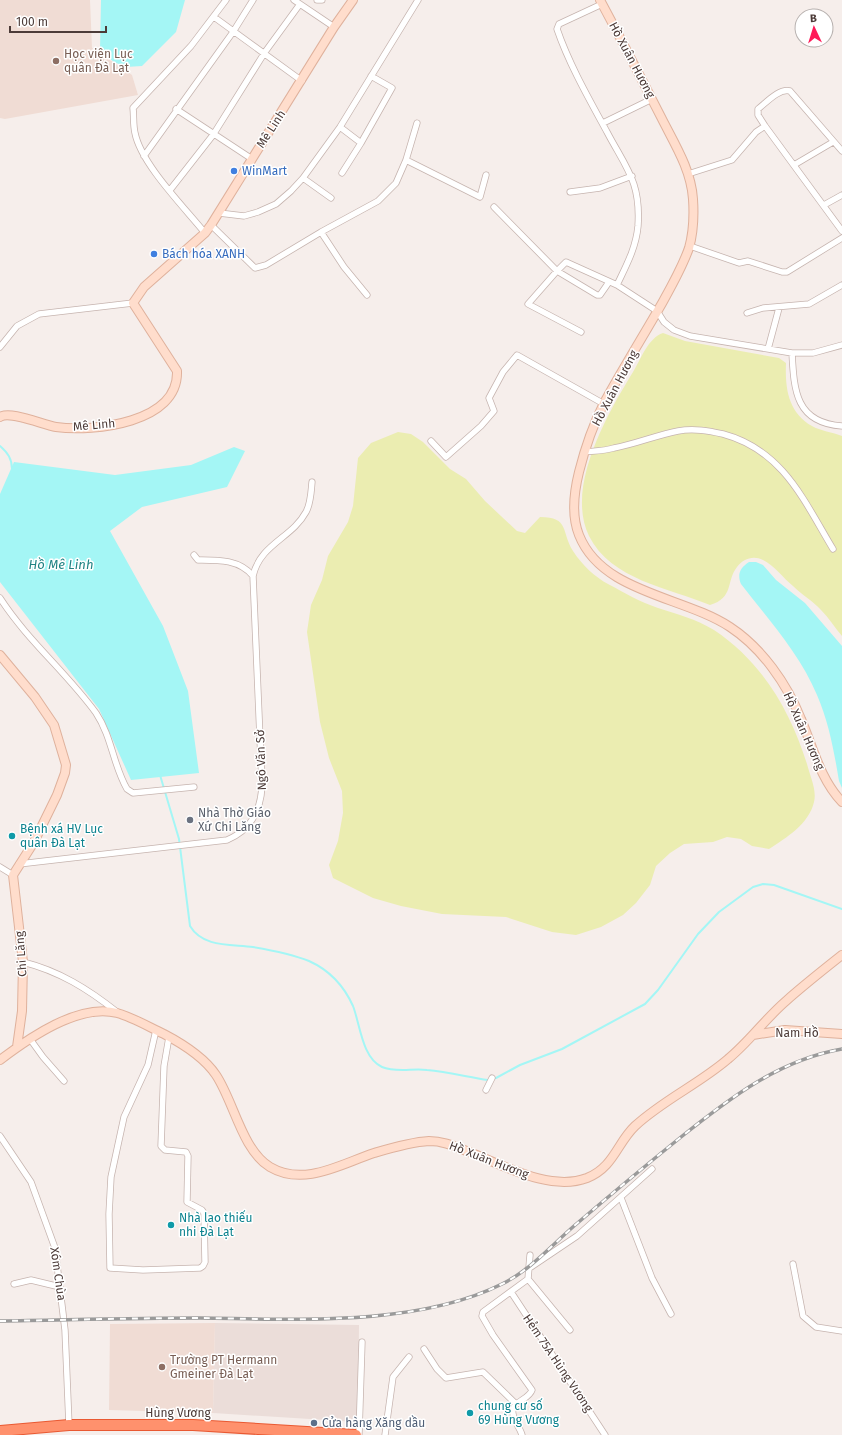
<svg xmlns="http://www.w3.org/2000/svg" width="842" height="1435" viewBox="0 0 842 1435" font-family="'Fira Sans',sans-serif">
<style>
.residential{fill:#ebddd9}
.education{fill:#f0dcd4}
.green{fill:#ebedb1}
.water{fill:#a4f6f5}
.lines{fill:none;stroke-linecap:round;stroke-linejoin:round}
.stream{stroke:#a4f6f5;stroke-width:2}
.street-casing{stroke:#c6b4af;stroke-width:7}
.secondary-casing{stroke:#dfb19c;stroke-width:10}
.highway-casing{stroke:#e95932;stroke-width:12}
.street{stroke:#fff;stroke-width:5.5}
.secondary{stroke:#fdc;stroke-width:8}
.highway{stroke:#ff916d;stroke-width:10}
.rail-casing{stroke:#9a9a9a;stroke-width:3.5}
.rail{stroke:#fff;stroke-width:2;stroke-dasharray:6;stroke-linecap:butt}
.education-dot{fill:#8d6e63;stroke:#fff;stroke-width:1.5}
.shop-dot{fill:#3f7fe0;stroke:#fff;stroke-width:1.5}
.worship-dot{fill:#6b7280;stroke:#fff;stroke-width:1.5}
.culture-dot{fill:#0f9aa8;stroke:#fff;stroke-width:1.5}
.service-dot{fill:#5c6f8a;stroke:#fff;stroke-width:1.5}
.labels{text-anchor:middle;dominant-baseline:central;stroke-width:3;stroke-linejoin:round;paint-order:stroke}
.education-label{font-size:12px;fill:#785e54;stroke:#fff;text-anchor:start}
.street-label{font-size:12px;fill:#4c3b38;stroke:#fff}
.shop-label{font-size:12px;fill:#366cbe;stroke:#fff;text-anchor:start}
.worship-label{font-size:12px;fill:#5b616d;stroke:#fff;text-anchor:start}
.culture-label{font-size:12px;fill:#0d838f;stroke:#fff;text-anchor:start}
.service-label{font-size:12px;fill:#4e5e75;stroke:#fff;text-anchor:start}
.water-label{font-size:13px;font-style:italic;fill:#1f8384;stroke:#fff}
</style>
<rect width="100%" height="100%" fill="#f6eeeb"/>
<path class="residential" d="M215 1323 359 1325 358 1422 213 1413Z"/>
<path class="education" d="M0 0H90L92 48 132 75 138 95 5 119 0 118Z
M215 1323 213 1413 109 1410 110 1324Z"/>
<path class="green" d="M663 333 685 341 779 358 786 363C785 388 788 412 812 426 820 431 833 432 842 436V636C835 628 829 618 821 610 813 601 802 595 793 586 783 578 775 566 763 560 753 555 743 559 737 567 726 581 734 598 710 605 669 588 611 580 589 536 565 487 608 413 633 372 641 359 648 338 663 333Z
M398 432 411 434 423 442 450 469 466 479 485 501 517 531 525 533 540 517C570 517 561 532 573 551 582 565 595 577 608 584 625 593 640 602 658 608 677 614 696 619 714 630 762 662 790 710 807 764 810 776 817 790 814 802 809 824 786 838 769 849L752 846 741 839 727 837 713 842 684 844 670 853 656 866 650 885 636 903 623 915 601 927 576 935 552 932 506 917 442 914 401 906 373 898 333 878 329 865 338 841 343 813 342 791 329 758 320 722 307 632 311 605 322 580 328 556 348 522 353 506 358 458 371 443Z"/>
<path class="water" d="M101 0H185L176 32 142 66 126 67 114 62 100 51Z
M234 447 245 451 227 487 142 507 110 531 163 626 188 691 199 773 131 780 99 709 0 582V494L14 462 115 475 191 465Z
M749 562H756L763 565 776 580 805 603 842 646V788L839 781C834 751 829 723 817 695 800 654 768 619 741 584 737 574 740 568 749 562Z"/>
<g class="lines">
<path class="stream" d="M0 446C8 453 12 459 12 469
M160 775 179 839 190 926C203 948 232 944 253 947 271 950 292 954 309 961 329 970 344 986 353 1006 360 1024 362 1058 382 1067 396 1073 413 1068 427 1070 448 1072 468 1077 488 1080L496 1078 520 1065 562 1049 645 1004 658 990 698 934 719 912 753 887 763 884 774 885 842 909"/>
<g class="street-casing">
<path id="street" d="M294 0 334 27
M317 0H322
M602 4 559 24 557 29C569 64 589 99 607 132 626 168 641 182 638 226 636 248 626 266 617 285
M214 17 302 81
M176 109 252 159
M603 123 652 99
M340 127 361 143 392 88 371 76
M842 151 790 91C779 88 766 103 758 109V115L765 126 842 231
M144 156 233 32 253 0
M406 160 480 197 486 175
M794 165 833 142
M342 173 361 143
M688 174 732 160 756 132 765 126
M303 178 331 198
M170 190 213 135 265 52 300 4
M570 192 600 188 632 176
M824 205 842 195
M494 207 557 271 566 262 617 285 657 311 664 322 674 330 690 336 792 353H813L842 345
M219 213 244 216 258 212 276 204 291 191 303 178 340 127 418 0
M211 225 255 268 266 265 321 232 378 201 396 183 406 160 417 123
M321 232 344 267 367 295
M205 233C185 208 141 164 135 133 133 125 134 116 133 108L191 46 226 0
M690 246 739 263 748 261 782 272H787L842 238
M747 313 763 308 809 304 842 285
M581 332 528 304 557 271 597 295H600L609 282
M0 347 17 326 39 314 133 303
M768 349 779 308
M792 353C794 391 796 423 842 426
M431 441 446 457 481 426 494 411 489 398 503 372 517 355 604 404
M584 452C594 451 604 451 614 448 636 444 657 435 678 431 694 428 709 431 723 434 783 450 804 501 833 549
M194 555 198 560C217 560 239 559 253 576
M0 598C27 640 67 673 96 713 112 737 113 765 127 789L133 793 194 787
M19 864 227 840C251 830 261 811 262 785L253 576C260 544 292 538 306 512 311 503 311 492 312 482
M0 867 13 875
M23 962C59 971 88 989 117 1012
M156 1030 148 1065 124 1117 111 1177 109 1214 110 1268 143 1270 200 1268 203 1266 205 1262 204 1213 202 1210 187 1202 188 1156 186 1152 165 1150 161 1146 164 1066 169 1037
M30 1039 43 1057 64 1081
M486 1090 492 1078
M0 1136 31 1182 55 1248 65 1330 69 1425
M621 1198 652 1278 671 1314
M793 1264 803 1316 816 1327 842 1331
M528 1269 577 1236 652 1169
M528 1279 570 1330
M14 1284 31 1280 60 1287
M511 1292 605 1435
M424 1349 437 1369 446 1378 483 1372 516 1404
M359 1435 362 1342
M385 1435 393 1377 409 1357
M522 1435C520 1428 514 1421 513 1414 510 1402 529 1400 532 1390L493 1335 482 1316 483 1312 528 1279 530 1255"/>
</g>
<g class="secondary-casing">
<path id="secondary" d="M600 0C621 39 641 78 661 117 674 143 691 169 693 199 694 214 693 234 689 248 682 268 671 287 661 305 642 338 622 370 604 403 593 425 585 448 579 472 574 492 571 515 579 535 602 593 683 596 730 627 762 648 787 684 801 719 813 747 820 779 842 802
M0 417C10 410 43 425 56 427 94 432 179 423 177 371L133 303 144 287 205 233 211 225 334 27 353 0
M0 655 35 697 54 725 66 765 65 773 57 795 34 842 13 875 23 962 22 1011 17 1047
M753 1035 785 1030 842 1034
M0 1060C29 1038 79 1003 117 1013 132 1017 149 1027 164 1034 183 1044 204 1057 216 1075 234 1102 242 1150 270 1167 304 1187 341 1164 374 1153 391 1148 411 1142 429 1141 444 1141 456 1147 469 1152 503 1165 550 1192 587 1178 614 1167 617 1143 635 1126 663 1100 699 1084 728 1059 749 1042 765 1019 786 1001 804 985 823 970 842 955"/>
</g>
<g class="highway-casing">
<path id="highway" d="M0 1431 69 1425H193L356 1435"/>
</g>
<use href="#street" class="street"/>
<use href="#secondary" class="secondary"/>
<use href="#highway" class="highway"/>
<g class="rail-casing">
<path id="rail" d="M0 1321C67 1320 133 1318 200 1318 294 1319 416 1327 502 1284 529 1271 551 1246 574 1226 609 1196 645 1166 681 1137 730 1098 779 1060 842 1049"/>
</g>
<use href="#rail" class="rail"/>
</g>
<g class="education-dot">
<circle cx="56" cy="61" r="4"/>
<circle cx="162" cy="1367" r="4"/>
</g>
<g class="shop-dot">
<circle cx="234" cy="171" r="4"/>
<circle cx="154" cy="254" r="4"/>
</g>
<circle class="worship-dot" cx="190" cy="820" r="4"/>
<g class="culture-dot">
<circle cx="12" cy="836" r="4"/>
<circle cx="171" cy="1225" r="4"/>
<circle cx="470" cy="1413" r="4"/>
</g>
<circle class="service-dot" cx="314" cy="1423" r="4"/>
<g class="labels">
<g class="education-label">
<text x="64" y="54">Học viện Lục<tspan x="64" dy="14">quân Đà Lạt</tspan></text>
<text x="170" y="1360">Trường PT Hermann<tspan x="170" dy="14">Gmeiner Đà Lạt</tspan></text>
</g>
<g class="street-label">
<text transform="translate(632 60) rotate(62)">Hồ Xuân Hương</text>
<text transform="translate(271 129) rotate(-57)">Mê Linh</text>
<text transform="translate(615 388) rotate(-62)">Hồ Xuân Hương</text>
<text transform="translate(94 425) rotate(-5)">Mê Linh</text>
<text transform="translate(804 731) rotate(66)">Hồ Xuân Hương</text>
<text transform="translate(261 760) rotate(-92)">Ngô Văn Sở</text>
<text transform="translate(21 954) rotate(-94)">Chi Lăng</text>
<text x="797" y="1033">Nam Hồ</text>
<text transform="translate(489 1160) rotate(21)">Hồ Xuân Hương</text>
<text transform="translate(58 1274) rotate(82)">Xóm Chùa</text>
<text transform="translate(558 1363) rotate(56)">Hẻm 75A Hùng Vương</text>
<text x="178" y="1413">Hùng Vương</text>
</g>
<g class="shop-label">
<text x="242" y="171">WinMart</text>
<text x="162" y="254">Bách hóa XANH</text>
</g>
<g class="worship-label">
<text x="198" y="813">Nhà Thờ Giáo<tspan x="198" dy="14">Xứ Chi Lăng</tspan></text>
</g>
<g class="culture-label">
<text x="20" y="829">Bệnh xá HV Lục<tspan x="20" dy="14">quân Đà Lạt</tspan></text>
<text x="179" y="1218">Nhà lao thiếu<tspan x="179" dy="14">nhi Đà Lạt</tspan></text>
<text x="478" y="1406">chung cư số<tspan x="478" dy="14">69 Hùng Vương</tspan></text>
</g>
<g class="service-label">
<text x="322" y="1423">Cửa hàng Xăng dầu</text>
</g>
<g class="water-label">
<text x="61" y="564">Hồ Mê Linh</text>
</g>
</g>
<g transform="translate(814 28) rotate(356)"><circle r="19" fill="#ffffff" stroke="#b7b1af"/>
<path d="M0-3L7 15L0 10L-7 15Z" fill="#ff1957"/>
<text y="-6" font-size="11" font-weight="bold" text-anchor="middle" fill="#4c3b38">B</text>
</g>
<path d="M10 26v6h96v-6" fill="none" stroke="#4c3b38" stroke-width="2"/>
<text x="16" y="26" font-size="12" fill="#4c3b38" stroke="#ffffff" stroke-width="3" paint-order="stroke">100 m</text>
</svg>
